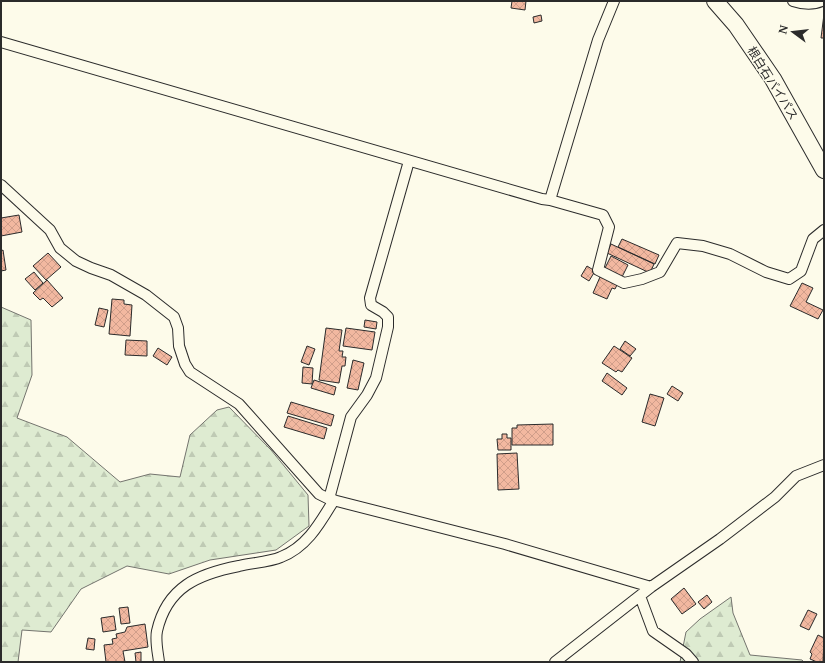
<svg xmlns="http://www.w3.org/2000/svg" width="825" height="663" viewBox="0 0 825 663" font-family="'Noto Serif','Noto Sans JP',serif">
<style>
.forest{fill:url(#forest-firs);stroke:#74746e}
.building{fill:url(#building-cross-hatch);stroke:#2b2b2b}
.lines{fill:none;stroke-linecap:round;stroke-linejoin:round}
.minor-casing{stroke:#2b2b2b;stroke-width:12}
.trunk-casing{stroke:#2b2b2b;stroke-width:18}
.minor{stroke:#fdfbea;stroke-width:10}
.trunk{stroke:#fdfbea;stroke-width:16}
.labels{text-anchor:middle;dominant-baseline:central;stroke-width:3;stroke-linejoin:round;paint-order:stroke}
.street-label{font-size:12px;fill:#2b2b2b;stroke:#fdfbea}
</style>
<defs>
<pattern id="forest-firs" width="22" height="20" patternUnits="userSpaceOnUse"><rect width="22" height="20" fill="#deebd1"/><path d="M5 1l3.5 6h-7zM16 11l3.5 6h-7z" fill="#bfcab4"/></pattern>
<pattern id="building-cross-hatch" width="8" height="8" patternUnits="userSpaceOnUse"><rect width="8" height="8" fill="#f2b8a0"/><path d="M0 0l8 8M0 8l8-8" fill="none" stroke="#d09e8a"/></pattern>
</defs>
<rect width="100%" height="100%" fill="#fdfbea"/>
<path class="forest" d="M1 307 31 320 32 375 17 418 67 437 120 482 150 474 180 477 190 435 217 410 229 407 271 450 308 495 309 526 276 550 210 560 169 574 127 566 81 589 51 632 22 630 18 662H1Z
M731 597 733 613 750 655 802 660 804 662H680L686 632 700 619Z"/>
<path class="building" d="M512 1H526L525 10 511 8Z
M824 14V38H821Z
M541 15 542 21 534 23 533 17Z
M19 215 22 232 1 236V218Z
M622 239 659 255 655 264 618 247Z
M611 244 654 264 650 273 607 253Z
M3 250 6 270 1 271V251Z
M48 253 61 267 46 280 33 266Z
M611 256 628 265 621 279 604 270Z
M587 266 595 271 589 281 581 276Z
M34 272 43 283 35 290 25 279Z
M600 277H605L618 283 615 289 612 288 607 299 593 293Z
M47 280 63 298 52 307 43 298 40 300 33 293Z
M802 283 813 288 806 302 823 310 818 319 790 306Z
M112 299 124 300V304L132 305 130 336 109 334Z
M99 308 108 310 104 327 95 325Z
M365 320 377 322 376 329 364 327Z
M326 328 342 330 339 351H343L342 357H346L345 366H342L339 383 319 380Z
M346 328 375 332 372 350 343 346Z
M126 340 147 341V356L125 355Z
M625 341 636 349 630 356 620 349Z
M307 346 315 349 309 365 301 362Z
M614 346 632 358 622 372 618 370 616 372 602 363Z
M158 348 172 357 167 365 153 356Z
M353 360 364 363 358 390 347 388Z
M303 367 313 368 312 384 302 383Z
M607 373 627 388 622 395 602 381Z
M314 380 336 387 334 395 311 388Z
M672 386 683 393 678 401 667 394Z
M650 394 664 398 655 426 642 422Z
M291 402 334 415 331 426 287 413Z
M288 416 327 428 324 439 284 427Z
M553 424V445H512V428H517V425Z
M502 434H507V438H511V450H498L497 439H502Z
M517 453 519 489 498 490 497 454Z
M684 588 696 604 682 614 671 599Z
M707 595 712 602 704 609 698 602Z
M128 607 130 623 121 624 119 608Z
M808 610 817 614 809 630 800 626Z
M114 616 116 630 103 632 101 618Z
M145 624 148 647 123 651 125 662H106L104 645 113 644 112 639 117 638 116 634 125 632 127 627Z
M818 635 824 638 823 662H817L810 659 812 654 810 652Z
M88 638 95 639 94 650 86 649Z
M141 652V662H136L135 653Z"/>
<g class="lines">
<g class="minor-casing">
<path id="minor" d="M793 1C802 4 813 5 822 1
M1 42 542 199 550 200 598 40 614 1
M1 185 50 230 60 248 76 261 91 268 111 275 146 295 174 317 178 328 179 346 185 364 190 372 239 404 319 494 329 499 505 544 651 587
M550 200 603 215 609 227 598 270 624 283 642 279 660 272 677 243 703 246 730 254 766 272 789 279 801 271 813 239 824 230
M329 499 351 417 367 395 376 378 388 327V317L383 312 371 305 370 298 409 161
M640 596 653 631 686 654 693 662
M159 662C158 653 155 641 157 631 167 587 198 574 239 566 251 563 270 562 281 557 307 547 320 523 334 500
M555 662 651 587 720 539 775 497 796 476 824 465"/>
</g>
<g class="trunk-casing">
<path id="trunk" d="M715 1 736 25 773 79 824 170"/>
</g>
<use href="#minor" class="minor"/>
<use href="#trunk" class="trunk"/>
</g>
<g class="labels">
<g class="street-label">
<text transform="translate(773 83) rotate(58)">根白石バイパス</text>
</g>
</g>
<rect width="825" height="663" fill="none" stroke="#2b2b2b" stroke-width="4"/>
<g transform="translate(793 32) rotate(285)" stroke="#fdfbea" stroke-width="3" paint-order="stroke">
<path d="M0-3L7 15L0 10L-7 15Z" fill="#2b2b2b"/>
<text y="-6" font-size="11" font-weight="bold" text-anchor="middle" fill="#2b2b2b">N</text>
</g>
</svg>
